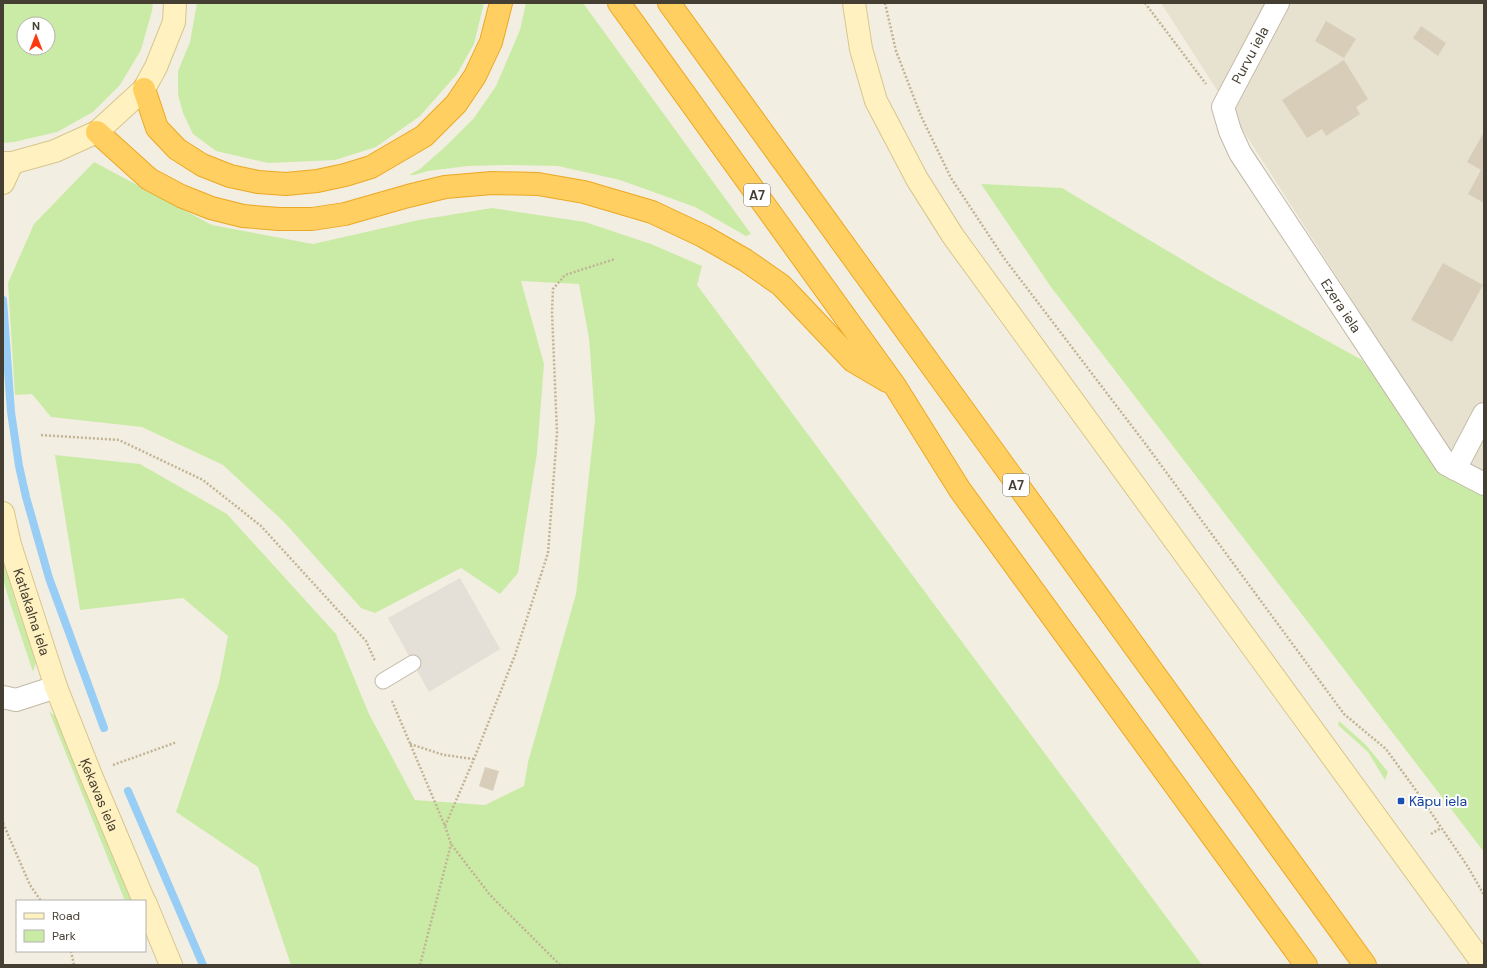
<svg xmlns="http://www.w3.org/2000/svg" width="1487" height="968" viewBox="0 0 1487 968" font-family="'DM Sans',sans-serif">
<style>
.residential{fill:#e7e1cf}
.industrial{fill:#e4dfd7}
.green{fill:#caeba6;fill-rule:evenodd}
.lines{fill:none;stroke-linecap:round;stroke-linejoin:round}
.stream{stroke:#98cdf6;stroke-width:8}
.building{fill:#d8cdb9}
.lane-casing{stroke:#c2b9a7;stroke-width:17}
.street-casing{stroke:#c2b9a7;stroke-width:24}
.secondary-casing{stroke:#d7c68d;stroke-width:24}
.highway-casing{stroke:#eba824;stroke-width:24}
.path{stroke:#c2b394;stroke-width:2.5;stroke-dasharray:2 2;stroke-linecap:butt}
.lane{stroke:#fff;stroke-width:15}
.street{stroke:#fff;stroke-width:22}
.secondary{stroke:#fff2c0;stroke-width:22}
.highway{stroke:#ffcf61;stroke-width:22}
.transit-dot{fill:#1a4fb4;stroke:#fff;stroke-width:1.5}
.labels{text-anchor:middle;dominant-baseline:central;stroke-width:4;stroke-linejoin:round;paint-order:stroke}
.shield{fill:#fff;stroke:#7d7870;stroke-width:1}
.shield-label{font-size:13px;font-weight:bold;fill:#453e32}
.street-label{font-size:14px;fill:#453e32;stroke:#fff}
.transit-label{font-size:14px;fill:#164399;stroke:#fff;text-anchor:start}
</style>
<rect width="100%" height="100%" fill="#f3eee2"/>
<path class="residential" d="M1161 3H1484V474L1451 454Z"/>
<path class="industrial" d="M460 578 500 649 429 692 388 618Z"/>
<path class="green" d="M3 3H153L152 11 141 50 120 85 93 112 57 132 14 142 3 143ZM24 24H48V48H24Z
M197 3H484L474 44 457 74 420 116 376 147 335 160 268 163 216 151 193 134 183 113 178 94V71L190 42Z
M526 3H583L751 234 746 236 695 207 620 180 558 166 505 165 468 166 428 171 414 175H409L420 169 446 146 474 118 496 86 520 30Z
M94 162 212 225 313 244 419 220 492 208 585 222 651 244 702 266 697 285 1202 965H291L258 867 176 812 219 683 228 636 183 598 80 610 55 455 140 464 227 514 336 634 369 714 415 800 485 805 524 786 528 762 576 594 595 420 589 338 579 284 521 281 544 364 537 453 518 573 500 594 461 568 375 613 361 608 284 522 223 465 142 427 51 417 32 394 15 395 8 283 34 224Z
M981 184 1062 188 1213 278 1362 360 1443 468 1484 492V852L1051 287Z
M3 558 14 597 36 662 33 672 9 600 3 578Z
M49 711 58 719 131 901H125Z
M1339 721 1366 745 1388 772 1385 780 1368 752 1338 725Z"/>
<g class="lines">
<path class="stream" d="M3 300 11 412 19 466 26 497 49 578 104 728
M128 791 203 965"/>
</g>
<path class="building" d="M1326 21 1356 39 1344 58 1315 41Z
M1421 26 1446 43 1438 56 1413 38Z
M1344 60 1368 99 1356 107 1360 114 1326 136 1322 129 1307 138 1282 100Z
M1484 132V203L1468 194 1481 170 1467 162Z
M1443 263 1483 285 1452 342 1411 320Z
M485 767 499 771 493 791 479 786Z"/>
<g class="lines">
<g class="lane-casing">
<path id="lane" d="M383 681 413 663"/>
</g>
<g class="street-casing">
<g id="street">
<path id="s1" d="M1278 3 1223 107 1230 131 1240 153 1446 464 1484 484"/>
<path d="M1455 469 1484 414"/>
<path d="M3 697 16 700 56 687"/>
</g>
</g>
<g class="secondary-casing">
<g id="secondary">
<path d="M854 3 861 49 876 101 917 179 953 236 1484 965"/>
<path d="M3 163H12L55 151 97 132 144 89 156 67 174 22 175 3"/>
<path d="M3 183 12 163"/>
<path id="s2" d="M3 513 10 545 56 687 90 773 144 901"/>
<path d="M145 902 171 965"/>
</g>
</g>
<g class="highway-casing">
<path id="highway" d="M619 3 895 386 960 490 1306 965
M669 3 1365 965
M144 89 157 128 177 149 202 165 230 176 258 182 286 184 317 181 345 175 371 167 424 136 456 104 475 76 491 42 501 3
M97 132 149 179 181 196 211 208 243 216 279 219H312L345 214 408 196 445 187 492 183 538 184 584 192 652 212 703 236 745 260 781 285 853 361 887 381"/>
</g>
<path class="path" d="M885 3 896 51 921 116 951 178 1004 258 1144 442 1344 714 1386 749 1415 789 1468 867 1484 895
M1145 3 1206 84
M41 435 119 440 203 480 261 526 366 641 375 661
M392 701 445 826 451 844 490 895 560 965
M410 744 444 755 474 759
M113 765 177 742
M3 823 30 885 41 901
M445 826 474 759 515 655 548 553 557 433 552 312 553 289 565 275 615 259
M1431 834 1441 828
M71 951 74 965
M420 965 451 844"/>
<use href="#lane" class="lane"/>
<use href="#street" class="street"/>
<use href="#secondary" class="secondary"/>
<use href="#highway" class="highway"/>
</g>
<rect class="transit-dot" x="1397" y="797" width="8" height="8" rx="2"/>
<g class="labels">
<g class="shield">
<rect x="744" y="184" width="26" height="22" rx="3"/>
<rect x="1003" y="474" width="26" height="22" rx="3"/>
</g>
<g class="shield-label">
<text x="757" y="195">A7</text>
<text x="1016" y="485">A7</text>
</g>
<g class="street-label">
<text transform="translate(1250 55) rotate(-62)">Purvu iela</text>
<text stroke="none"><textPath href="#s1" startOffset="350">Ezera iela</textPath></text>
<text stroke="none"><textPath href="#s2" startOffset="103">Katlakalna iela</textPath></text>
<text stroke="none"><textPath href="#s2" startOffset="298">Ķekavas iela</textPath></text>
</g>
<g class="transit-label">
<text x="1409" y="801">Kāpu iela</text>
</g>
</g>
<rect width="1487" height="968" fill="none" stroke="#453e32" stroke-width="8"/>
<rect x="16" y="900" width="130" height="52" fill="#ffffff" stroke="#b5b2ad"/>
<rect x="24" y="913" width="20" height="6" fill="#fff2c0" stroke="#b5b2ad"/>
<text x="52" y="920" font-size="12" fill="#453e32">Road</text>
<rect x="24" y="930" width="20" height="12" fill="#caeba6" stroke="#b5b2ad"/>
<text x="52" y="940" font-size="12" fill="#453e32">Park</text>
<g transform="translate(36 36)"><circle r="19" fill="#ffffff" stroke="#b5b2ad"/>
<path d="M0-3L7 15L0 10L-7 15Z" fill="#ff390d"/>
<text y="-6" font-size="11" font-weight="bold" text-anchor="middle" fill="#453e32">N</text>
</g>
</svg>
